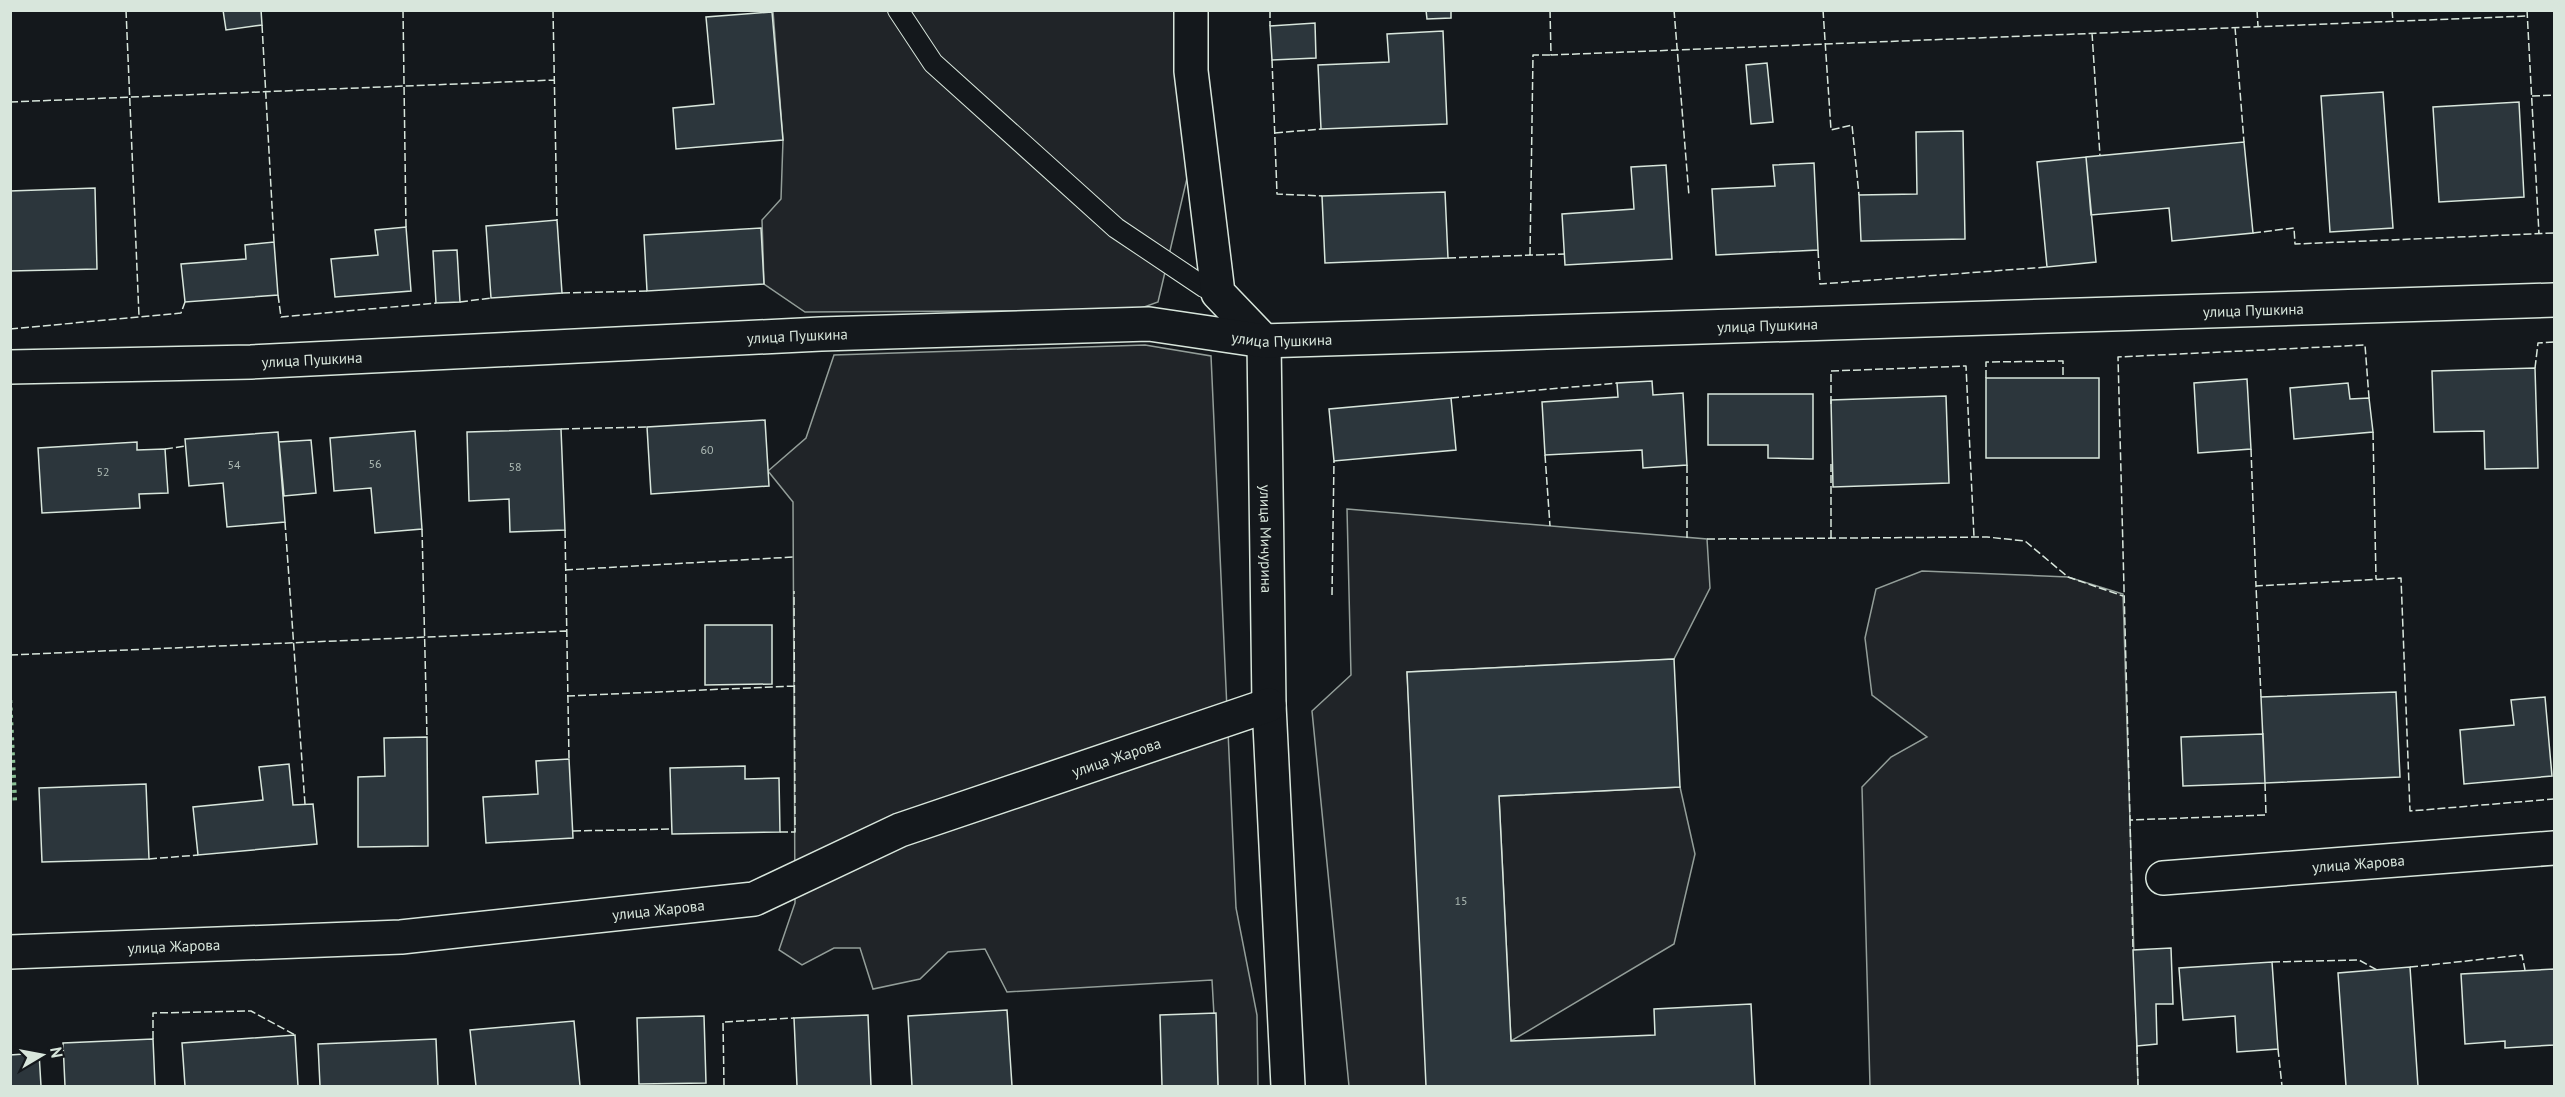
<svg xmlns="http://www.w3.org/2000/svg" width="2565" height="1097" viewBox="0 0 2565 1097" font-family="'PT Sans',sans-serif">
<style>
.green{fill:#202428;stroke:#939e99;stroke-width:1.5}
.building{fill:#2c363c;stroke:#d8e6dc;stroke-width:1.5}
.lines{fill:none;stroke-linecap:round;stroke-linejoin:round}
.lane-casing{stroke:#d8e6dc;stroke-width:22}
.street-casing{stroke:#d8e6dc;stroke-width:36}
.lane{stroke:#14181c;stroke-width:20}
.street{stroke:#14181c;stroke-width:33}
.hedge{stroke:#8ac095;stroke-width:4.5;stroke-dasharray:3 4.5;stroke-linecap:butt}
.fence{stroke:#d8e6dc;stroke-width:1.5;stroke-dasharray:8 3;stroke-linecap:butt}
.labels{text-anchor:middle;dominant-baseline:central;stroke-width:4.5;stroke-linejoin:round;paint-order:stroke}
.number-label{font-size:12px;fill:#adbab4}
.street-label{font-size:15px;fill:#d8e6dc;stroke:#14181c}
</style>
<rect width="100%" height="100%" fill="#14181c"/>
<path class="green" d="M773 11H1181L1188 174 1158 302 1136 310 805 312 764 284 762 220 781 199 783 140Z
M1145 345 1211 356 1236 908 1257 1015 1258 1086H1218L1212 980 1007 992 985 949 948 952 920 979 873 989 860 948H834L802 965 779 950 795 903 793 502 768 471 806 438 834 355Z
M1347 509 1707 539 1710 588 1674 659 1407 672 1429 1086H1349L1312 711 1351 675Z
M1922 571 2068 577 2123 594 2138 1086H1870L1862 787 1891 757 1927 737 1872 695 1865 638 1876 589Z
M1680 787 1695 854 1674 944 1511 1041 1499 796Z"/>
<path class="building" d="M223 10H261L262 25 226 30Z
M1426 10H1451V18L1427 19Z
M772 12 783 140 676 149 673 108 714 104 706 17Z
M1315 23 1316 58 1272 60 1270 26Z
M1443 31 1447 124 1321 129 1318 65 1389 62 1387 34Z
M1767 63 1773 122 1751 124 1746 65Z
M2383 92 2393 228 2330 232 2321 96Z
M2519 102 2524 197 2439 202 2433 107Z
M1963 131 1965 239 1861 241 1859 195 1917 194 1916 132Z
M2244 142 2253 233 2172 241 2169 208 2091 215 2086 157Z
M2086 157 2096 262 2047 267 2037 162Z
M1814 163 1818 250 1716 255 1712 189 1775 186 1773 165Z
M1666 165 1672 259 1565 265 1562 214 1634 209 1631 167Z
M95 188 97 269 10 271V191Z
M1445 192 1448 258 1325 263 1322 196Z
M557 220 562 293 491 298 486 226Z
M406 227 411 291 335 297 331 259 378 255 375 230Z
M761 228 764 284 647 291 644 235Z
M274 242 278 295 185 302 181 264 246 259 245 245Z
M457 250 460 302 436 303 433 251Z
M2535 368 2538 468 2485 469 2484 431 2434 432 2432 371Z
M1986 378H2099V458H1986Z
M2247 379 2251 449 2198 453 2194 383Z
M1652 381 1653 395 1683 393 1687 465 1643 468 1642 450 1545 455 1542 402 1618 397 1617 383Z
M2348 383 2350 399 2369 398 2373 432 2294 439 2290 388Z
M1708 394H1813V459L1768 458V445H1708Z
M1946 396 1949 483 1833 487 1831 400Z
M1451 398 1456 450 1334 461 1329 409Z
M765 420 769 486 651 494 647 427Z
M561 429 565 530 510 532 509 499 469 501 467 432Z
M415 431 422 529 375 533 371 488 334 491 330 438Z
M278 432 285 522 227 527 223 483 189 486 185 439Z
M311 440 316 493 284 496 279 442Z
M137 442V450L165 449 168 493 139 494 140 508 42 513 38 448Z
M705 625H772V684L705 685Z
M1674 659 1680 787 1499 796 1511 1041 1655 1035 1654 1009 1751 1004 1755 1086H1426L1407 672Z
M2396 692 2400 777 2265 783 2261 697Z
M2545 697 2552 776 2464 784 2460 730 2514 725 2511 700Z
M2263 734 2265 783 2183 786 2181 737Z
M427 737 428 846 358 847V777L385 776 384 738Z
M569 759 573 838 486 843 483 797 538 794 536 761Z
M289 764 293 805 313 804 317 844 198 855 193 807 263 800 259 767Z
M745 766V779L779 778 780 832 672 834 670 768Z
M146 784 149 859 42 862 39 788Z
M2171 948 2173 1004H2156L2157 1044 2137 1046 2133 950Z
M2272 962 2278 1049 2237 1052 2235 1016 2183 1020 2179 968Z
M2410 967 2418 1086H2346L2338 973Z
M2554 969V1045L2505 1048V1041L2465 1044 2461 974Z
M1007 1010 1012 1086H912L908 1016Z
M1216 1013 1218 1086H1162L1160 1015Z
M868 1015 871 1086H797L794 1018Z
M704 1016 706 1083 639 1084 637 1018Z
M574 1021 580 1086H476L470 1030Z
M295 1035 298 1086H185L182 1043Z
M153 1039 155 1086H65L63 1043Z
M436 1039 438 1086H320L318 1044Z
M39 1053 41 1086H10V1055Z"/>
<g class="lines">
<g class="lane-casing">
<path id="lane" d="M898 10 933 63 1116 228 1204 287 1218 293"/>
</g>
<g class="street-casing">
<g id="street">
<path id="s1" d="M1191 10V71L1218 293 1264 341 1269 705 1288 1086"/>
<path id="s2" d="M10 367 251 362 821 334 1149 324 1264 341 2554 300"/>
<path id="s3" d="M2163 878 2554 848"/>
<path id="s4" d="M10 952 401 937 754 899 900 830 1269 705"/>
</g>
</g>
<use href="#lane" class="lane"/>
<use href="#street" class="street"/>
<path class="hedge" d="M10 700 15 804"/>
<path class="fence" d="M126 10 139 316
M403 10 406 227
M553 10 557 220
M1270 10V26
M1550 10 1551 55 2527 16
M1674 10 1689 196
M1823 10 1831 130 1852 125 1859 195
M2257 10 2258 26
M2392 10 2393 21
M2527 10 2539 234
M262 25 274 242
M2235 27 2244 142
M2092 33 2100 156
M1272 60 1277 194 1322 196
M2532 96 2554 95
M10 102 554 80
M1275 133 1321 129
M2253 233 2294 228 2295 244 2554 233
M1818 250 1820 284 2047 267
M1530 255 1533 55H1551
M1448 258 1565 254
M562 293 647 291
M278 295 281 317 436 303
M460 302 491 298
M10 329 181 313 185 302
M2535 368 2538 343 2554 342
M1986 378V362L2063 361V378
M1451 398 1617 383
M1831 404V371L1966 366 1974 537
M561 429 647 427
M2373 432 2376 579
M165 449 186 446
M2251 449 2256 586
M1545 455 1550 526
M1687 465V538
M285 522 305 804
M422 529 427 737
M565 530 569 759
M1831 538V464
M1707 539 1987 537 2025 541 2068 577 2123 596
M565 570 793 557
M1332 595 1334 461
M10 655 566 631
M567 696 794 686
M2261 697 2256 586 2401 578 2410 811 2554 799
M2265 783 2266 815 2130 820 2118 357 2365 345 2369 398
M2130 818 2133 950
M573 831 671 829
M780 832H795L794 591
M149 859 198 855
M2272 962 2359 960 2377 970
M2410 967 2522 955 2525 970
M153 1039V1013L251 1011 295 1035
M2137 1046 2138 1086
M2278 1049 2282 1086
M724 1086 723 1022 794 1018"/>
</g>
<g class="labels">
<g class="number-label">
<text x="707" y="449">60</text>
<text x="375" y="463">56</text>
<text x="234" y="464">54</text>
<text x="515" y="466">58</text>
<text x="103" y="471">52</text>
<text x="1461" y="900">15</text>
</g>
<g class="street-label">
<text stroke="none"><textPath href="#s2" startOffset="2246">улица Пушкина</textPath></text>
<text stroke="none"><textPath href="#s2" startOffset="1760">улица Пушкина</textPath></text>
<text stroke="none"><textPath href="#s2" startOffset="788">улица Пушкина</textPath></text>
<text stroke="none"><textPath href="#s2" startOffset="1274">улица Пушкина</textPath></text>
<text stroke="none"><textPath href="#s2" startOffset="302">улица Пушкина</textPath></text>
<text stroke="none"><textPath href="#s1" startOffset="549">улица Мичурина</textPath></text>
<text stroke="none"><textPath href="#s4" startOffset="1136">улица Жарова</textPath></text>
<text stroke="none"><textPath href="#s3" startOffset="196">улица Жарова</textPath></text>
<text stroke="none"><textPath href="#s4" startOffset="650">улица Жарова</textPath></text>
<text stroke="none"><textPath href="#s4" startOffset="164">улица Жарова</textPath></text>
</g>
</g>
<rect width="2565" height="1097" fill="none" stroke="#d8e6dc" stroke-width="24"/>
<g transform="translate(42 1055) rotate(80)" stroke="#14181c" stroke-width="4.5" paint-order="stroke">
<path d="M0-4.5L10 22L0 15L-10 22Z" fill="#d8e6dc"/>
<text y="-9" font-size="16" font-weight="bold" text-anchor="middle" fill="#d8e6dc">N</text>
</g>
</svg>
